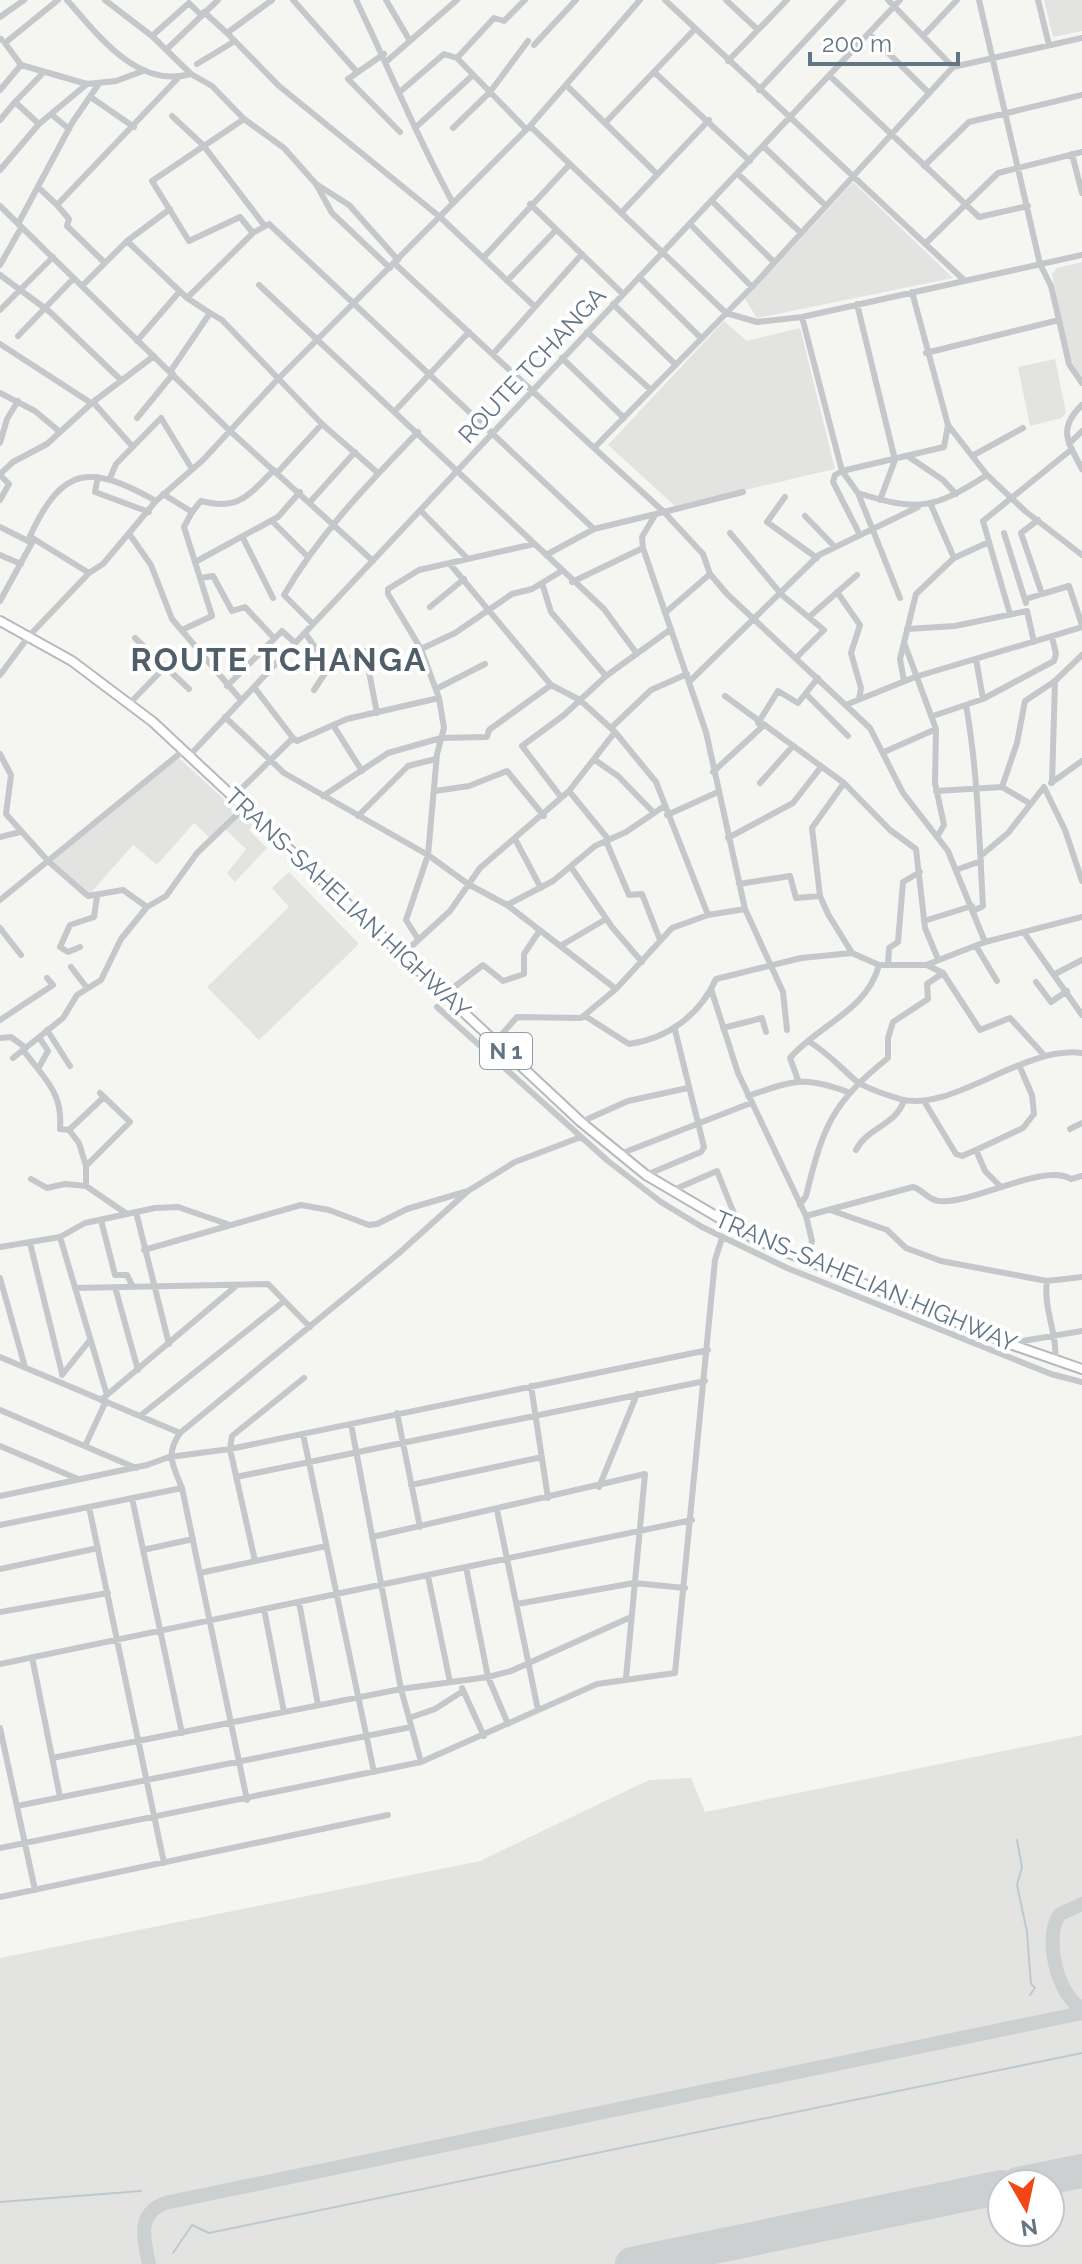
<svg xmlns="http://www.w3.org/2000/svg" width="1082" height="2264" viewBox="0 0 1082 2264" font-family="Raleway,sans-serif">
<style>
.built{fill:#e3e4e2;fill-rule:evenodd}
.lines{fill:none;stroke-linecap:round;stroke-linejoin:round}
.stream{stroke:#bdc9ce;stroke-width:2}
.taxiway{stroke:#ccd0d0;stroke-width:14}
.runway{stroke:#ccd0d0;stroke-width:34}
.highway-casing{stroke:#b6babd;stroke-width:12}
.minor{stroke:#c4c8cb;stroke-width:6}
.highway{stroke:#fff;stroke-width:8}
.labels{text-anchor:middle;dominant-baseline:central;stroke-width:8;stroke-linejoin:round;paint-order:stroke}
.shield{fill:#fff;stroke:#909eaa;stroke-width:2}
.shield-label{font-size:22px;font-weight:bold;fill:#617585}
.street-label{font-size:24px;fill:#617585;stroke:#fff}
.district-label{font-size:32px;font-weight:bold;letter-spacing:2px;fill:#505e69;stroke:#fff}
</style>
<rect width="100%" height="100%" fill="#f5f5f1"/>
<path class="built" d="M1044 0H1082V31L1053 37Z
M853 182 953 278 757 318 745 299Z
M1082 262V378L1069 357 1052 274 1057 268Z
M724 321 747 341 800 328 835 469 675 506 608 445Z
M1055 359 1066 413 1061 418 1030 426 1018 367Z
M178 757 252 825 249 830 267 848 235 882 227 873 246 849 225 829 210 838 194 823 157 865 133 845 89 895 51 862Z
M289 872 359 944 259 1040 207 987 289 907 272 888Z
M1082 1735V2264H0V1958L480 1861 649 1780 691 1778 705 1812ZM1002 2184H1050V2232H1002Z"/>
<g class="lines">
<path class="stream" d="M1017 1840 1022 1867 1017 1885 1027 1932 1031 1984 1035 1988 1030 1995
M0 2202 141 2191
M173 2253 192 2225 209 2233 1082 2053"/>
<path class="taxiway" d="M1082 1904 1060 1914C1043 1936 1057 1996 1082 2008
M149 2264C144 2240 136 2214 165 2203L1082 2013"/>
<path class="runway" d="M1018 2184 1082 2171
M632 2264 1002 2187"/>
<g class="highway-casing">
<path id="highway" d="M0 621 72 661 153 722 581 1122 646 1175 755 1239 1007 1343 1082 1369"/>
</g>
<path class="minor" d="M58 0 5 43 21 65 87 84 116 81 143 71
M67 0C99 36 137 89 191 74L212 86 244 119 284 148 316 184 349 205 398 260
M105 0 152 36 191 74
M272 0 227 33 279 86 440 217 534 306
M293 0 357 72
M356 0C389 68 417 138 453 203
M386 0 410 41
M525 0 504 21 494 18 457 58 490 92 528 41
M665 0 965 281
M726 0 758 30
M888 0 953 67
M1038 0 1049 45
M204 12 227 33
M0 17 24 0
M870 35 929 93
M152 36 189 3 201 15
M923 36 957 0
M0 40 1 39
M534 45 576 0
M166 50 218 0
M384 54 348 79 400 132
M387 61 457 0
M728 61 787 0
M197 64 235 41
M654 72 750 161
M831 77 979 217 1028 206
M566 85 657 174
M0 90 21 65
M759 90 843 0
M401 91 444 54 457 58
M92 98 134 127
M15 102 43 73
M51 114 69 129
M172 116 203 145 264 225
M244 119 152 181 189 241 240 217 253 233
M0 120 15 102 39 124
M605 123 694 30
M530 126 640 0
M415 128 473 75
M453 128 490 92 526 129
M764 147 826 206
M1072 154 1082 193
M924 166 969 122 1082 95
M0 170 39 124 87 84
M738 174 800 232
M316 184 332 213 390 268
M38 187 57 205 179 77
M712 201 774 262
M530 204 623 294
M57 205 69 219 67 226 105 263
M0 206 229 430 373 561
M621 213 709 120
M18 224 72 123 98 85
M690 224 752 287
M127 241 170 209
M925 244 998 173 1082 152
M483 258 570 164
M394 263 594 448 752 287 953 67 1082 38
M0 265 21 228
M0 275 50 312 121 380
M639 277 701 338
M507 281 556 230
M259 285 604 609 637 654
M82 286 127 241 187 298 210 313 170 372
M187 298 253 233 269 224 594 529
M613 304 676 365
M857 304 895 460 880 500
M0 310 53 257
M210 313 222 320 322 424 378 473
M802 317 842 471 944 447 948 425 912 292
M1059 320 1069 364 1082 383
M587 332 651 390
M18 336 73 279
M137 341 180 291
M0 344 91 403
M926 353 1059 320 1051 286 1040 264 979 0
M493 354 582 254
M562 358 624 418
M0 393 35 411 60 432
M93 402 132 446
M1082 405C1057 429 1068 442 1082 469
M395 411 469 332
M137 418 173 374
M0 443 7 419 18 401
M1069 444 1082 431
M972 456 1023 428
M909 457 943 480 956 494
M277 473 322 424
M0 474 13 462 47 444 93 402 154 356
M0 475 9 484 0 500
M987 475 1025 511 1082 555
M98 477 95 492 149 512
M110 478 116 464 161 418 192 469
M743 492 664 512 703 554 710 574 727 594 870 728 903 793 948 851 985 942
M858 493 900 598
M163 494 192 512 201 501C240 511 248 495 274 470
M785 497 767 522 817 558
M310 502 355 452
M421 511 467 558
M655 515 642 537 643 548 706 732 745 909 783 992 787 1030
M805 516 834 546
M272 521 307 556
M0 527 32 543
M730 533 782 595 824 630 796 658
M1004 533 1026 603
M130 535 151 565 172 619 241 700
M860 535 833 482 835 475 842 471 858 493C918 512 934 509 987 475L948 425
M243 538 273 598
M34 539 89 573
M989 542 1010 614
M0 555 21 564
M546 555 594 529 664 512 594 448
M954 558 989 542 983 521 1072 449
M197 561 278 517 300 492
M450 564 551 685 580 700 615 732 656 782 708 915
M201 578 213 576 232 611 245 607 274 638
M572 582 643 548
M542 583 551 612 606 676
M837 592 860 625 851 653 861 688 859 699
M1042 594 1069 586 1082 625
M1026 599 1042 594 1021 533 1038 520
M0 601 34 539 30 536C63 465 90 464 156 501
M430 607 464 579
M665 613 710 574
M809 617 857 575
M313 624 284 595C320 533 368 484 418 432
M907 629 955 626 1027 611 1034 642
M182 630 212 616 184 527 192 512
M305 633 329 667
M135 638 189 689
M905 645 936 729 935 783 944 825 937 837
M421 649 388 594V589L419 570 534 544
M976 659 983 699
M0 675 29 636 89 573 103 564 156 501 203 460 277 380 530 126 726 313 757 322 802 317 1082 255
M690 681 819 555 918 507
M904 681 900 659 916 594 954 558 931 505
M227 686 282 631 294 642
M254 687 293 738
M436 689 485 664
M314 690 329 667 365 651 377 713
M806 694 848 736
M725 696 844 783 890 830 916 849 925 928 938 959
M130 703 165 667
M848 704 915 677 1082 627
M966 705C978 773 979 838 983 906L973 911
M933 716 983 699 1054 661 1056 654 1052 637
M225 717 284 773 428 855 468 884 507 905 616 989 581 1018 517 1017 495 1042
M758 723 778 691 798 703 818 678
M333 725 362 771
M611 728 651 690 687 674
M884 752 936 729
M0 754 11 775 6 814 48 861 88 896 123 890 147 907
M190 755 900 0
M595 760 618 776 654 813
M713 772 763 726
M760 783 792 747
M844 783 812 828 820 896 828 914 852 953 879 965H926L985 942 1082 917
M1051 783 1082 761
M1052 783 1055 681
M1002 787 1029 803
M435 791 469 786 507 771 544 816
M569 791 609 840
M936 791 1002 787 1017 743 1025 701 1055 681 1082 655
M234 796 293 738 297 741 347 719 439 698
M323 796 388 753 441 738 487 737 489 730 551 685
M561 797 522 746 564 715 606 676 671 629
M667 815 718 792
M358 816 408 766 436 759
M0 837 20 832
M728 838 793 803 821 767
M515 839 541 888
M606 841 629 895 642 894 660 940
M983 854 1008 833 1044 787 1065 830 1082 881
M571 867 612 927 642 962
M956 870 981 861
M739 884 790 876 796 898 820 896
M0 900 184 750
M507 905 553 881 595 846 626 832 663 807
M924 921 972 906
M0 928 21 955
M1025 934 1082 1015
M418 939 406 920 428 855 437 754 444 728 439 698 421 649 455 633 512 594 532 589 560 572
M562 945 606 919
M976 946 997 981
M80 947 68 952 60 947 70 925 94 917 97 896
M403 954 450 911 480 868 569 791 615 732
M888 965 889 948 898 942 903 882 920 872
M927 965 943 973 980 1030 1010 1018 1044 1055
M71 967 87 988
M1055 974 1082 960
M1036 982 1051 1002 1067 991
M616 989 672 928 708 915 745 909
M711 989 738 1073 806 1216 812 1241 806 1261
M445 994 483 965 503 981 524 974V954L540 930
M437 1007 608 1161 661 1202 702 1227 787 1268 1051 1374 1082 1382
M585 1016 629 1044C667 1039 700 1015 716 979L801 958 852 953
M0 1020 53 985 47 978
M723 1028 762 1018 766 1032
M47 1030 70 1066
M39 1037 48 1051 38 1069C54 1089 62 1102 60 1129L69 1130
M0 1038 11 1037 26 1048
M808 1041C827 1052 839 1066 855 1080 866 1089 887 1095 900 1099 951 1114 1023 1045 1082 1053
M23 1050 38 1069
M13 1058 63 1018 77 995 101 980 121 939 147 907 166 896 197 853 245 807
M798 1080 790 1058C818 1025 867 1011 879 965
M100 1093 130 1122 86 1166V1186L127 1214
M748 1096C793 1081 802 1075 848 1092
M924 1101 956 1154 962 1156 976 1150 985 1171 1001 1187
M581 1122 628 1101 688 1088
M1070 1129 1082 1123
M856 1150C867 1127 896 1126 904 1100
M976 1150 1023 1128 1034 1114 1032 1095 1019 1065
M620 1154 751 1103
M86 1166 79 1143 69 1130 104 1097
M646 1175 701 1152 704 1147 675 1030
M31 1179 47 1188 65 1184 86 1186
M671 1191 717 1171 735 1216 731 1227
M800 1205 806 1196C823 1126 832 1103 888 1058V1038L893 1022 928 999 927 984 943 973
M830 1210 887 1230 906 1248 941 1261 1047 1281 1082 1277
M136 1212 169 1344
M806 1216 913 1187C924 1190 927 1200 939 1201 975 1204 1044 1162 1071 1179L1082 1176
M101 1220 115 1275H127L133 1287
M60 1237 107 1395
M30 1243 62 1373
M0 1247 60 1237 85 1223 155 1208 178 1207 230 1225
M144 1250 301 1205 329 1210 369 1225 377 1224 407 1209 468 1191 515 1162 581 1137
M0 1278 25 1367
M1047 1281C1043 1310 1058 1334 1055 1361
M115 1287 138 1370
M75 1288 268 1284 310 1327
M1011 1343 1082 1331
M0 1357 180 1433
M62 1375 90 1340
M531 1386 548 1498
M101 1400 236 1286
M0 1410 136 1468
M397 1413 420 1527
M140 1416 283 1302
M351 1424 401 1689 421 1762
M303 1434 374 1772
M0 1446 78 1479
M85 1446 106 1401
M236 1477 705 1381
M411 1485 542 1457
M599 1487 637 1394
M0 1496 147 1465 169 1457 230 1449 708 1350
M132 1498 182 1733
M89 1507 164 1863
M497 1510 538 1710
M0 1525 182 1488
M372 1537 645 1474 626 1678
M143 1550 193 1539
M255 1561 230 1449 232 1436 304 1378
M466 1567 488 1677 508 1724
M0 1569 98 1548
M200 1573 326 1546
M428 1576 450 1682
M299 1602 318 1705
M517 1604 634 1583 685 1588
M264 1609 284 1712
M0 1612 108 1593
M32 1657 60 1797
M0 1664 692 1520
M462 1688 484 1736
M409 1718 435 1709 463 1691
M0 1728 35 1890
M52 1758 401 1689 488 1677 511 1671 631 1617
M247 1800 182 1488C173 1466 165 1454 180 1433L398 1254 468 1191
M17 1806 411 1727
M0 1848 421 1762 597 1684 675 1673 715 1260 722 1238
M0 1897 388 1815"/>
<use href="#highway" class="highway"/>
</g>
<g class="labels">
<rect class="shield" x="480" y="1033" width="52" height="36" rx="6"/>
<g class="shield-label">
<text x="506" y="1051">N 1</text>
</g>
<g class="street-label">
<text transform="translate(532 365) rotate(-47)">ROUTE TCHANGA</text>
<text transform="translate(348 903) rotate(43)">TRANS-SAHELIAN HIGHWAY</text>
<text transform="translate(866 1281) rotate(23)">TRANS-SAHELIAN HIGHWAY</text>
</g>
<g class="district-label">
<text x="279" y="659">ROUTE TCHANGA</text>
</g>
</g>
<g transform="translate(1026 2208) rotate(171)"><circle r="38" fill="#ffffff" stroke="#c0c8ce" stroke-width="2"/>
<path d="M0-6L14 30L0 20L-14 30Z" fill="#f24714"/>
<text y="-12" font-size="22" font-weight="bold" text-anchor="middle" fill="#617585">N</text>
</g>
<path d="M810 52v12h148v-12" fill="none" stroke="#617585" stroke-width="4"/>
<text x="822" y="52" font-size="24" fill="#617585" stroke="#ffffff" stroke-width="6" paint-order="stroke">200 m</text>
</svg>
